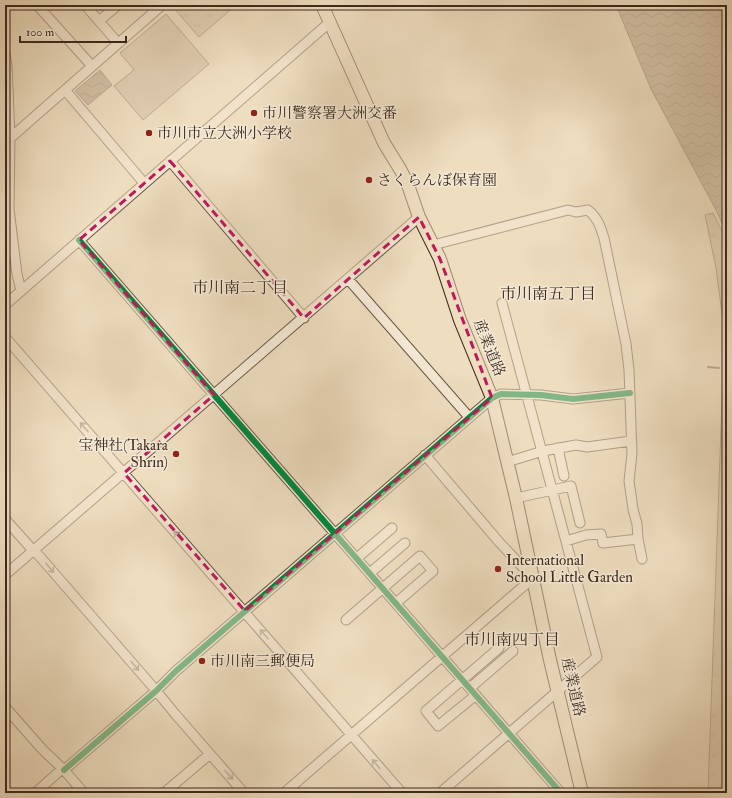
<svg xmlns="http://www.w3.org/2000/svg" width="732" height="798" viewBox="0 0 732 798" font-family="'IM FELL Double Pica','Noto Serif JP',serif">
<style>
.park{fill:url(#park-tufts);stroke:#867461}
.garden{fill:#d0bea4;stroke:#867461}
.water{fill:url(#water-waves);stroke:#82705e}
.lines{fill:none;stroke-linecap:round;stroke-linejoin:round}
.stream{stroke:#82705e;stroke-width:2}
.minor-casing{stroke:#685646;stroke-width:11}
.major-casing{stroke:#3c291e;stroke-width:14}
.minor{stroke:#f4e9d5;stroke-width:9}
.major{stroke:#eeddbf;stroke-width:12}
.cycleway-casing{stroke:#f4e9d5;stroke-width:8}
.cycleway{stroke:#00873e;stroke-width:6}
.oneway{stroke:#98897a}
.marked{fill:none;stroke:#c2185b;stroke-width:3;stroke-dasharray:8 5;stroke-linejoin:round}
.poi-dot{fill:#8f2418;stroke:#f4e9d5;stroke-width:1.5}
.labels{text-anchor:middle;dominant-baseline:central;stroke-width:3;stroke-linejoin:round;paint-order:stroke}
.poi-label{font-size:15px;fill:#3c291e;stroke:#f4e9d5;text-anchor:start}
.street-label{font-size:15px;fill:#3c291e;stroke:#f4e9d5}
.neighbourhood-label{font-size:16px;fill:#3c291e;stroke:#f4e9d5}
</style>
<defs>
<pattern id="park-tufts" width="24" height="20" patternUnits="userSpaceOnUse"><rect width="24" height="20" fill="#d0bea4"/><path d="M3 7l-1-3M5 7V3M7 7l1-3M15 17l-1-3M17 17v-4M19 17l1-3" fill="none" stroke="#b4a38d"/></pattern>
<pattern id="water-waves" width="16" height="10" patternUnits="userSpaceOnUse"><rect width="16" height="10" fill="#b1a088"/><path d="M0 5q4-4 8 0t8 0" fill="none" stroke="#91826f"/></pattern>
</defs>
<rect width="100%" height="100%" fill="#eeddbf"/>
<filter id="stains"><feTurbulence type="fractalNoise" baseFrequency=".005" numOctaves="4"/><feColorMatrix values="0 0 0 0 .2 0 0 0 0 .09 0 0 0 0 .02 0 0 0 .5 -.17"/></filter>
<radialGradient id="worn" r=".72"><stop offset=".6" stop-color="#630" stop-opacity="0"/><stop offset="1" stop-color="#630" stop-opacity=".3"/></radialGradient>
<path class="park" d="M171 5H236L199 37Z
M713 213 727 241V793H708L723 372V321L716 268 705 215Z"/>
<path class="garden" d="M166 14 209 64 143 120 114 86 134 70 120 53Z"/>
<path class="water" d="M616 5H727V234L716 210 651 89Z
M100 70 112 85 88 105 75 91Z"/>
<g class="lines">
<path class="stream" d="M708 367 719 368"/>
<g class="minor-casing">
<path id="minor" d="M37 5 92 66
M85 5 118 43
M99 21 118 5
M5 54 7 65 10 138 9 209 17 274 21 291
M65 90 144 183
M8 140 162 5
M170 161 304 318
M79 240 561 793
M433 245 568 210 576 212 588 210C598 218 600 226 604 238L626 344 629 370 632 454 629 481 633 509 637 524 638 539 642 559
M348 279 469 417
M5 305 330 22
M5 337 402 793
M558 448 564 476
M507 462 543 451 576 445 587 447 631 441
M516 498 571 486 580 523
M5 519 30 547 34 550 153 687 176 715 244 793
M566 541 586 535 601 534 603 543 638 539
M357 558 392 528
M370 573 405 543
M5 575 419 217
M346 620 420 556 433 571 396 603
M470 688 513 651
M476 695 438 726 426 711 499 648
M5 707 42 749 64 770 84 793
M64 770 156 691 176 671 492 398 501 394 541 395 573 399 630 393
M35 793 62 769
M164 793 210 754
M284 793 533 578 499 542 425 455
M440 793 597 657 502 303"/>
</g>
<g class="major-casing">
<path id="major" d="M322 5 384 143 400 169 407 182 419 217 440 259 460 320 492 398 516 498 550 660 582 793"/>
</g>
<use href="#minor" class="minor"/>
<use href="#major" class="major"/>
<g class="cycleway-casing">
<path id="cycleway" d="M79 240 561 793
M64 770 156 691 176 671 492 398 501 394 541 395 573 399 630 393"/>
</g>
<use href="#cycleway" class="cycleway"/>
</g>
<defs><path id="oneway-shaft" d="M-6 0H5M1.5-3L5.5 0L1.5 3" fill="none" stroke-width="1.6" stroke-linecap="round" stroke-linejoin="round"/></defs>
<g class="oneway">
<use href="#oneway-shaft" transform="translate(84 427) rotate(-131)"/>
<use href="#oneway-shaft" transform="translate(178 536) rotate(-131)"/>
<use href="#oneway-shaft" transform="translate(50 568) rotate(50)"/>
<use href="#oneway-shaft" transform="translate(264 634) rotate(-131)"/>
<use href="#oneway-shaft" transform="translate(135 666) rotate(49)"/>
<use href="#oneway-shaft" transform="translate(376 764) rotate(-131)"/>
<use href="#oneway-shaft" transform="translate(229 775) rotate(48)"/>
</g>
<path d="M0 0H732V798H0ZM170 161 304 318 419 217 440 259 492 398 245 611 124 473 214 395 79 240Z" fill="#eeddbf" fill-opacity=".55" fill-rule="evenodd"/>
<path class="marked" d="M170 161 304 318 419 217 440 259 492 398 245 611 124 473 214 395 79 240Z"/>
<g class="poi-dot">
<circle cx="254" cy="113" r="4"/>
<circle cx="149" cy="133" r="4"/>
<circle cx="369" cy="180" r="4"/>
<circle cx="176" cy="454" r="4"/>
<circle cx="498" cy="569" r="4"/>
<circle cx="202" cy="661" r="4"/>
</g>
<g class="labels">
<g class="poi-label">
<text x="262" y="113">市川警察署大洲交番</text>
<text x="157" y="133">市川市立大洲小学校</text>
<text x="377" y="180">さくらんぼ保育園</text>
<text x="168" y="445" text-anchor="end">宝神社(Takara<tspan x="168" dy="17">Shrin)</tspan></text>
<text x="506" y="560">International<tspan x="506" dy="17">School Little Garden</tspan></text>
<text x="210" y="661">市川南三郵便局</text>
</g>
<g class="street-label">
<text transform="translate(489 348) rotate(68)">産業道路</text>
<text transform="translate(573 687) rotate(77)">産業道路</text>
</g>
<g class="neighbourhood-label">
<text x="240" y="288">市川南二丁目</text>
<text x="548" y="294">市川南五丁目</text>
<text x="512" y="640">市川南四丁目</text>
</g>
</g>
<rect width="732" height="798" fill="none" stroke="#eeddbf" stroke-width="20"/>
<rect x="6" y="6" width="720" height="786" fill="none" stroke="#3c291e" stroke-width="2"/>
<rect x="10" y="10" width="712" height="778" fill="none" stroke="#3c291e"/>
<path d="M20 36v6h106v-6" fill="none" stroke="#3c291e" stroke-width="2"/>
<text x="26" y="36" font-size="12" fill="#3c291e" stroke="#f4e9d5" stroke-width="3" paint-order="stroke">100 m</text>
<rect width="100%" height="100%" filter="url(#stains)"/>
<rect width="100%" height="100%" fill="url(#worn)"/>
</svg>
